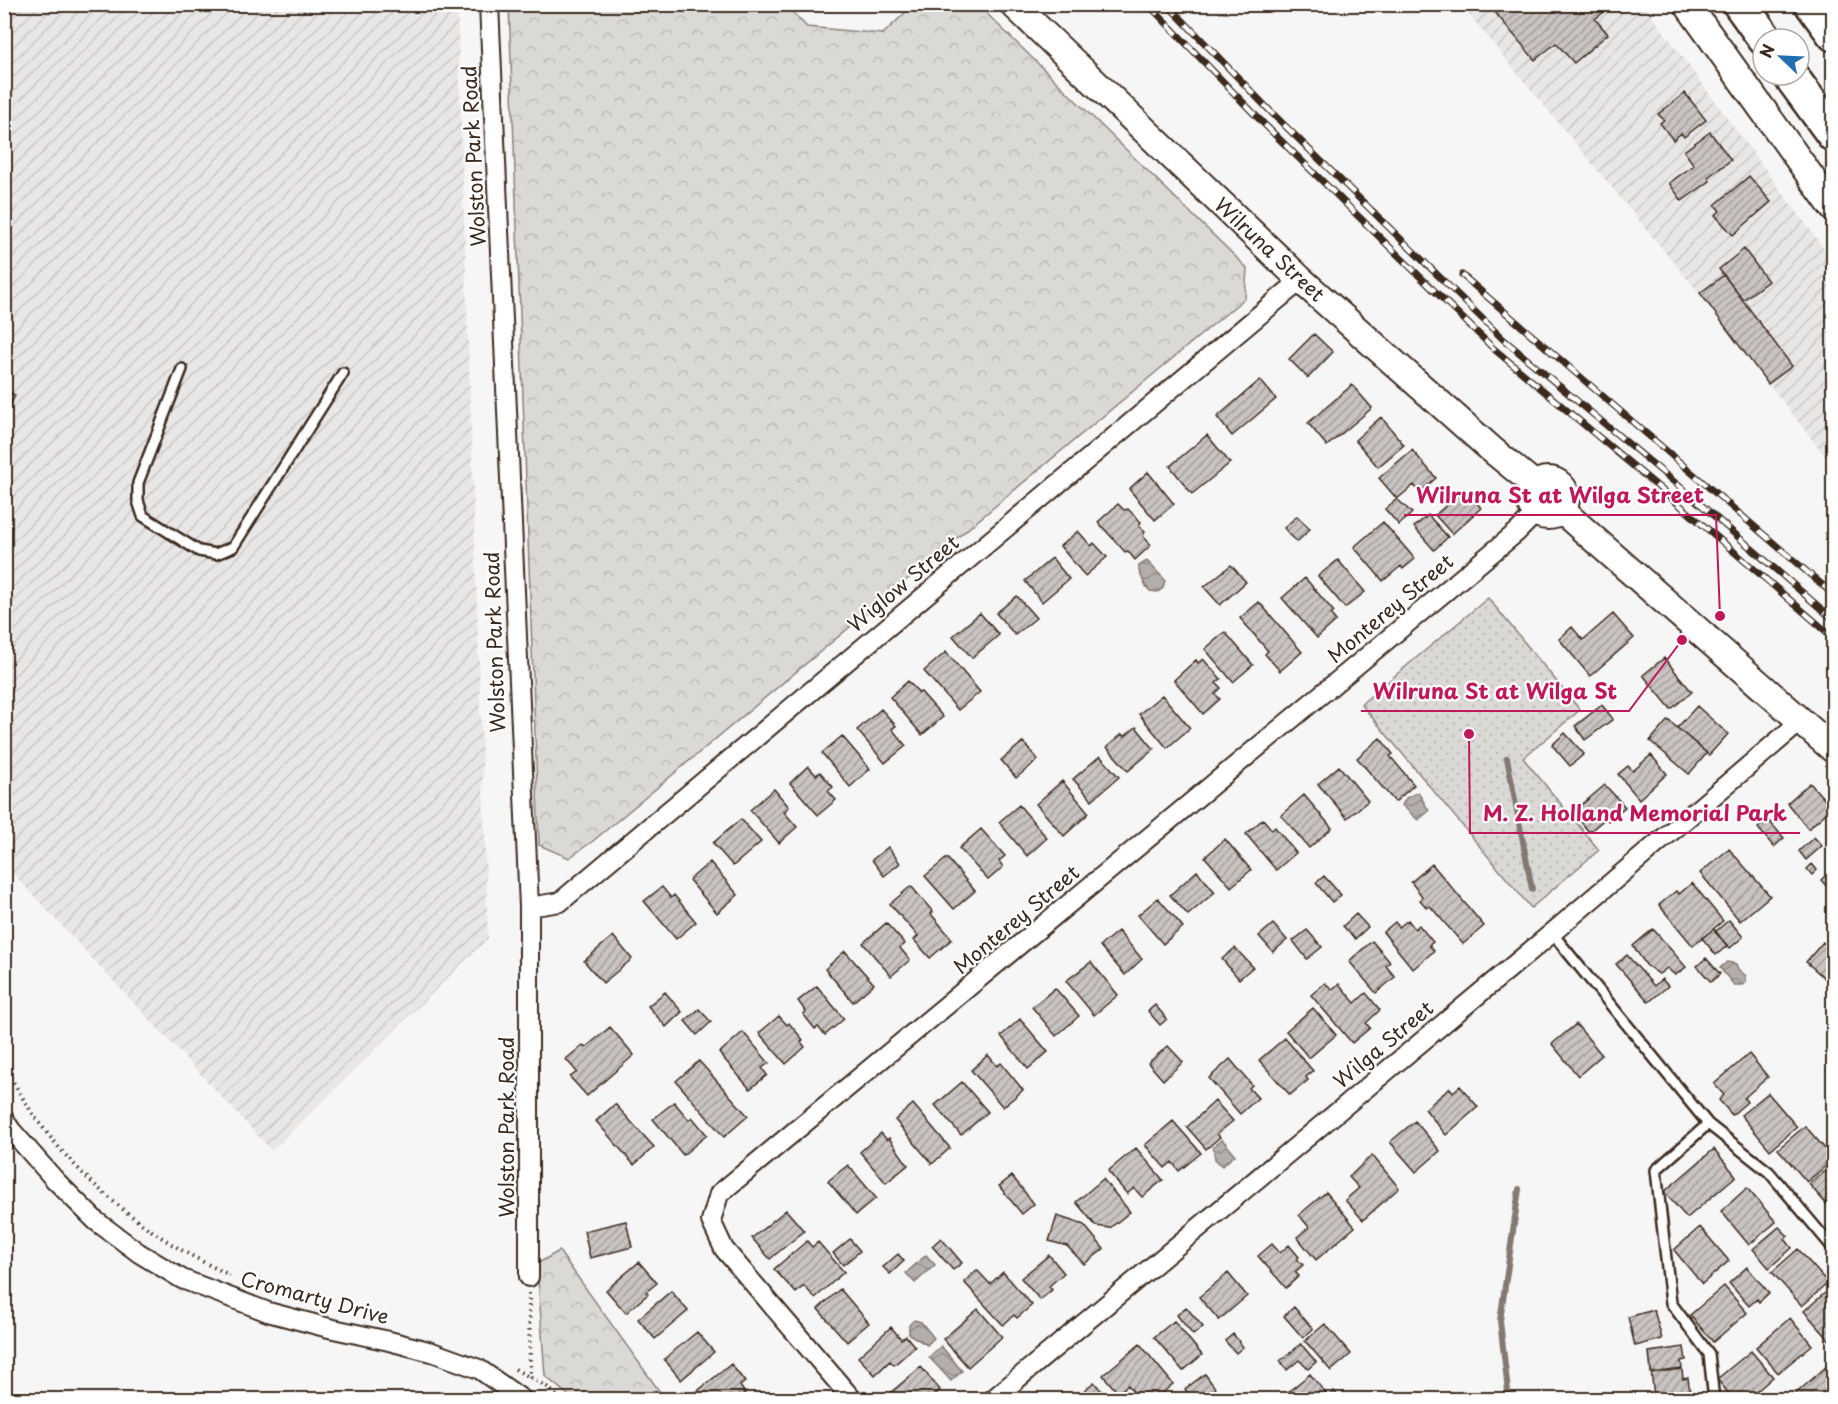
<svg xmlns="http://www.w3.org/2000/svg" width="1838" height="1404" viewBox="0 0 1838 1404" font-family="'Playpen Sans',sans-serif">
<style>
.industrial{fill:url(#industrial-furrows)}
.forest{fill:url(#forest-crowns);stroke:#8b827a;stroke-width:1.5}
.park{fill:url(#park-dots);stroke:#8b827a;stroke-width:1.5}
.water{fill:url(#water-waves);stroke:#847972;stroke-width:1.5}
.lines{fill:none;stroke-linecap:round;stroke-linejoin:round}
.stream{stroke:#847972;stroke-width:6}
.building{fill:url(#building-hatch);stroke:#3b2a1e;stroke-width:1.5}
.lane-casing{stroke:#3b2a1e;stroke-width:14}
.street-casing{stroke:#3b2a1e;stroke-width:22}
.secondary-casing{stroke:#3b2a1e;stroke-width:30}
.highway-casing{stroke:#3b2a1e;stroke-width:38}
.path{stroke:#3b2a1e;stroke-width:4;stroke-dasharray:1.5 4.5;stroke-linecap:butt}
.lane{stroke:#fff;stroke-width:9}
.street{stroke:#fff;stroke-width:18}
.secondary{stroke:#fff;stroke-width:26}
.highway{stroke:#fff;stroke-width:33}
.rail-casing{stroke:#3b2a1e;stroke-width:7}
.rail{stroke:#fff;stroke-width:4.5;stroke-dasharray:14;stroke-linecap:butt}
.labels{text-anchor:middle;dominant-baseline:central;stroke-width:4.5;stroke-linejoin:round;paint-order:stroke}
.street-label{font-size:20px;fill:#3b2a1e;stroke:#fff}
.leader{fill:none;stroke:#c2185b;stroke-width:2}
.callout-dot{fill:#c2185b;stroke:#fff;stroke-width:2}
.callout-label{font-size:21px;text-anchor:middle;font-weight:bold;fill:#c2185b;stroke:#fff;stroke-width:4.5;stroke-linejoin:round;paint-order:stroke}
</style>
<defs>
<pattern id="industrial-furrows" width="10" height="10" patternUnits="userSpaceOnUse" patternTransform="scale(1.5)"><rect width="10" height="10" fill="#e9e7e6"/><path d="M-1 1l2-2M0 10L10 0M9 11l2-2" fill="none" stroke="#c9c6c5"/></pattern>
<pattern id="forest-crowns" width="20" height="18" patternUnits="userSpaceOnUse" patternTransform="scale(1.5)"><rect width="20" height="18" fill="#dbd9d6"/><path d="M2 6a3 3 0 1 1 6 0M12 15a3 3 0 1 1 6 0" fill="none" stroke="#bdbab7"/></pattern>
<pattern id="park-dots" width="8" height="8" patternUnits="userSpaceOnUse" patternTransform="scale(1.5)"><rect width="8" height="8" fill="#dbd9d6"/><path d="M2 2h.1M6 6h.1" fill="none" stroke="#bdbab7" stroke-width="1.8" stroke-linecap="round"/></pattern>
<pattern id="water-waves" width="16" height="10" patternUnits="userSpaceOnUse" patternTransform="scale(1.5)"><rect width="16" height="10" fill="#b4aeaa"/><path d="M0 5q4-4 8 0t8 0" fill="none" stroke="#948e8a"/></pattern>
<pattern id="building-hatch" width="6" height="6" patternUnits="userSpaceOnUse" patternTransform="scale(1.5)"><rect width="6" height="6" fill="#c9c3c1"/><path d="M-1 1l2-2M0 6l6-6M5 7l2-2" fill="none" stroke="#a49f9c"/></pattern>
</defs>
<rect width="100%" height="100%" fill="#f7f6f6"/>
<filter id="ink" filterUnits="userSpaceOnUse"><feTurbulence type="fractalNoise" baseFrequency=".0167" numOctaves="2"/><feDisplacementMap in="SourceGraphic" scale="12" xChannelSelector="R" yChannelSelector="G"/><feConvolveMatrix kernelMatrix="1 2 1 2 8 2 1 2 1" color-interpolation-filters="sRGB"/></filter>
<g filter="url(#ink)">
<path class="industrial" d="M5 5H457L488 938 272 1151 5 865Z
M1461 5H1644L1833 261 1834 453 1827 459 1694 287Z"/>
<path class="forest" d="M509 5H785L807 27 883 34 913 5H978L1247 268 1245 298 593 841 569 858 539 845Z
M559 1251 665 1399H573L545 1376 537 1264Z"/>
<path class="park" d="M1488 598 1580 710 1523 758 1599 850 1531 908 1361 704Z"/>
<path class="water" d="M1147 561 1165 580 1163 588 1158 592 1150 591 1145 585 1139 571V566Z
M1418 792 1429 811 1418 820 1402 805 1406 798Z
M1727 962 1736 964 1738 969 1746 976V982L1742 985H1734L1720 968Z
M1222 1139 1235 1155 1222 1166 1215 1159 1213 1147Z
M926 1255 935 1265 915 1283 906 1273Z
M914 1320 921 1322 934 1338 927 1345 909 1334V1325Z
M941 1346 962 1371 951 1381 929 1357Z"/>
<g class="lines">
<path class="stream" d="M1507 758 1532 889
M1509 1400 1500 1321 1519 1189"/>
</g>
<path class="building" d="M1488 4H1600L1605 11 1595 19 1608 34 1574 63 1556 43 1535 60Z
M1685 93 1706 120 1684 137 1681 133 1673 140 1660 123 1664 120 1658 114Z
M1710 132 1731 160 1708 177 1710 181 1682 201 1669 183 1694 165 1684 151Z
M1749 176 1771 202 1733 235 1715 215 1720 211 1715 205Z
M1744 249 1768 281 1743 300 1719 269Z
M1724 275 1792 366 1768 384 1700 293Z
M1314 334 1333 352 1308 378 1289 359Z
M1260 380 1276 399 1232 436 1217 417Z
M1352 385 1372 408 1327 446 1308 423Z
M4 390 15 395 4 419Z
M1381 417 1404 445 1378 467 1355 440Z
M1207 435 1230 463 1192 494 1170 466Z
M1412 450 1436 478 1420 492 1414 485 1397 499 1379 478Z
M1148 472 1174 504 1155 520 1129 489Z
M1465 489 1481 508 1452 534 1435 515Z
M1397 499 1412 513 1399 525 1385 509Z
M1118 504 1124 510 1128 509 1141 522 1139 525 1145 532 1143 536 1151 545 1135 560 1128 551 1125 552 1098 522Z
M1428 515 1448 537 1434 550 1414 527Z
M1297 516 1310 529 1297 542 1284 528Z
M1383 522 1415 559 1403 569 1401 566 1383 581 1354 547Z
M1078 531 1091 546 1094 543 1107 557 1085 576 1060 546Z
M1052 558 1069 579 1042 602 1025 581Z
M1338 560 1365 592 1345 608 1318 576Z
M1231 565 1246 582 1220 605 1204 587Z
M1305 578 1334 612 1331 615 1336 621 1317 638 1282 598Z
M1017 596 1036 618 1015 635 996 613Z
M1259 602 1302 652 1280 671 1265 654 1268 651 1240 618Z
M980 613 999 635 972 658 953 636Z
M1613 614 1634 638 1590 676 1559 639 1572 627 1583 640Z
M1225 632 1253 665 1233 682 1205 649Z
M946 652 980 692 958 710 924 671Z
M1664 658 1692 692 1671 709 1643 675Z
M1203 659 1221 679 1216 683 1221 688 1215 694 1220 699 1203 714 1174 680 1196 660 1198 663Z
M908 681 919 693 921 692 943 717 922 735 890 697Z
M1162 695 1190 728 1167 748 1139 714Z
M1602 705 1613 719 1585 740 1575 726Z
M1697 706 1728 734 1709 755 1677 728Z
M881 709 896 726 892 729 906 746 885 763 857 730Z
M1668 720 1707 753 1689 774 1650 741Z
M1136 727 1154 749 1128 771 1107 747 1122 734 1124 737Z
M1565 733 1584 754 1570 766 1552 745Z
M842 736 870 769 850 787 822 753Z
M1380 738 1393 754 1390 756 1414 785 1395 802 1357 758Z
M1023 742 1038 760 1016 778 1001 760Z
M1651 755 1667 774 1639 799 1618 774 1628 766 1633 771Z
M1100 756 1119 777 1092 800 1073 779Z
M808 766 816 775 820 772 833 787 828 791 836 800 818 815 790 783Z
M1339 766 1368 801 1347 818 1318 784Z
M1062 781 1089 813 1064 836 1036 804Z
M1810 783 1832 808 1808 829 1787 803Z
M1605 785 1625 807 1608 821 1606 818 1589 832 1573 812Z
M774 789 789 807 784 812 797 827 779 843 750 810Z
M1304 795 1332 828 1309 848 1281 815Z
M1019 805 1047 838 1027 856 999 822Z
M741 819 761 842 733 866 713 843Z
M1263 819 1272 830 1275 827 1296 853 1276 870 1246 834Z
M1768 820 1784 838 1774 847 1758 828Z
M981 829 1005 856 999 861 1003 867 988 880 959 848Z
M1814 837 1822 846 1806 860 1799 851Z
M1225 839 1251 870 1231 887 1205 857Z
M888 847 900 863 884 876 872 860Z
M1729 849 1770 896 1740 921 1700 873Z
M947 858 975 891 954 909 925 876Z
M710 862 738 895 717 913 689 880Z
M1432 864 1484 926 1463 944 1430 906 1427 908 1420 900 1422 896 1411 882Z
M1812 864 1817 870 1812 875 1807 869Z
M1197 871 1215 892 1188 915 1170 895Z
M1828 873 1834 879V886L1829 889 1821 880Z
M1324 876 1341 895 1332 902 1316 883Z
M1692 883 1723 921 1693 946 1659 905 1676 891 1679 894Z
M911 886 933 912 931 914 952 939 930 958 914 940 918 936 890 904Z
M662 887 671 898 674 895 696 922 676 939 644 901Z
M1158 898 1183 927 1163 944 1138 915Z
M1356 914 1368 927 1355 939 1343 926Z
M1408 920 1415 929 1419 925 1433 942 1429 945 1434 951 1413 969 1383 932 1395 922 1399 927Z
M1729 920 1743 937 1730 948 1715 932Z
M886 923 905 944 900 948 910 960 891 976 863 943Z
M1273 924 1287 940 1273 952 1259 936Z
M1653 929 1686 967 1675 975 1667 968 1659 974 1646 965 1633 946Z
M1714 929 1727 946 1716 955 1702 938Z
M1307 930 1322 947 1307 959 1293 941Z
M1118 931 1142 959 1125 975 1100 946Z
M613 936 632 959 603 983 584 961Z
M1372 941 1390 962 1386 966 1395 977 1376 993 1349 961Z
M1823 942 1834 951V986L1806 962Z
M1235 948 1253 967 1239 979 1222 959Z
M845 951 874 984 853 1002 825 969Z
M1627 955 1654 986 1662 979 1668 986 1649 1002 1616 964Z
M1706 958 1720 974 1711 982 1697 966Z
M1091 962 1118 995 1094 1015 1066 981Z
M1325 983 1332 989 1339 984 1355 1003 1366 993 1380 1010 1366 1023 1370 1028 1352 1043 1311 995Z
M817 986 844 1019 825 1035 818 1027 815 1029 803 1014 806 1012 798 1001Z
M1055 988 1079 1016 1056 1036 1032 1007Z
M665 992 682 1012 666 1027 648 1006Z
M1155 1005 1167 1019 1160 1025 1148 1011Z
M1313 1008 1336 1035 1309 1058 1286 1031Z
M699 1009 711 1022 697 1035 685 1021Z
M779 1016 787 1025 789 1023 803 1040 801 1042 805 1047 786 1064 759 1033Z
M1020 1019 1048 1052 1028 1069 1001 1036Z
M1576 1024 1602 1055 1578 1076 1552 1044Z
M610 1027 634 1055 587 1096 570 1077 577 1072 566 1059 583 1045 585 1048Z
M743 1032 769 1063 762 1068 767 1075 750 1089 719 1053Z
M1285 1038 1313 1071 1306 1077 1308 1080 1290 1095 1259 1060Z
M1168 1046 1183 1062 1163 1080 1148 1063Z
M1749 1054 1768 1077 1744 1098 1747 1102 1732 1115 1719 1100 1724 1095 1714 1084Z
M988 1055 997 1066 1001 1063 1023 1090 1003 1107 971 1070Z
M1230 1059 1252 1085 1249 1088 1258 1098 1240 1114 1209 1078Z
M699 1061 748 1116 724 1137 676 1081Z
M962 1082 988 1112 961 1135 935 1105Z
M1460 1086 1478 1107 1446 1135 1425 1109 1450 1088 1453 1092Z
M1768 1093 1797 1127 1770 1150 1741 1115Z
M1215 1101 1233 1121 1217 1134 1220 1137 1206 1149 1187 1127Z
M674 1102 689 1120 692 1117 707 1135 683 1155 653 1119Z
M615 1104 654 1147 634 1165 596 1121Z
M913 1104 950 1148 932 1164 895 1120Z
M1173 1121 1201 1153 1179 1171 1172 1162 1165 1168 1145 1145Z
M1415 1121 1440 1151 1416 1172 1390 1142Z
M1805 1126 1834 1159 1807 1182 1778 1149Z
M881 1133 887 1140 889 1138 908 1165 886 1183 860 1152Z
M1136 1148 1163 1180 1142 1197 1134 1188 1127 1194 1108 1171Z
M1714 1149 1736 1176 1687 1218 1664 1192Z
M1372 1155 1399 1188 1363 1220 1345 1200 1359 1188 1349 1177Z
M1834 1164V1213L1809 1184Z
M848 1165 876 1198 856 1215 828 1181Z
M1012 1176 1034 1204 1022 1214 999 1186Z
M1103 1179 1130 1212 1110 1228 1096 1226 1076 1202Z
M1747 1188 1776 1222 1749 1245 1721 1211Z
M1326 1192 1355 1227 1316 1260 1297 1237 1309 1227 1299 1215Z
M786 1210 804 1231 770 1259 752 1238Z
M1057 1216 1084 1225 1104 1249 1084 1264 1067 1246 1049 1241Z
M626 1221 632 1247 590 1258 584 1231Z
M1700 1227 1729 1261 1702 1284 1674 1250Z
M1779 1227 1788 1236 1785 1239 1792 1248 1769 1268 1753 1249Z
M941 1238 962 1263 953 1270 932 1246Z
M850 1239 860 1251 843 1265 833 1253Z
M807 1241 812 1247 818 1242 844 1272 815 1298 804 1286 796 1293 774 1269Z
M1272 1244 1280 1253 1289 1245 1299 1257 1297 1259 1303 1265 1295 1272 1299 1276 1286 1288 1258 1256Z
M1798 1249 1828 1283 1802 1306 1772 1272Z
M898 1254 904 1261 890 1274 883 1267Z
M1049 1255 1064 1273 1049 1286 1052 1290 1040 1300 1021 1278Z
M639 1262 657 1283 646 1292 648 1294 626 1313 606 1290Z
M1747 1267 1769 1293 1759 1302 1757 1299 1749 1306 1729 1283Z
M977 1270 990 1284 1003 1272 1032 1305 1017 1318 1014 1315 1003 1325 964 1282Z
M1228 1273 1247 1296 1219 1320 1199 1297Z
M1724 1286 1747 1313 1713 1342 1690 1315Z
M1831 1288 1834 1291 1833 1344 1804 1311Z
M840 1289 869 1323 847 1342 818 1309Z
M671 1291 688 1311 655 1339 638 1319Z
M1186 1307 1203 1327 1193 1335 1177 1315Z
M1294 1307 1313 1329 1303 1338 1284 1316Z
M978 1309 1002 1337 968 1367 943 1339Z
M1654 1310 1662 1339 1635 1346 1628 1317Z
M1790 1318 1812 1345 1778 1373 1756 1347Z
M1174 1321 1202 1355 1183 1371 1154 1337Z
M1325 1324 1351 1354 1331 1371 1305 1341Z
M891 1327 901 1339 906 1336 915 1347 894 1365 890 1361 875 1375 858 1357Z
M697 1332 714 1352 681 1380 664 1359Z
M1233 1334 1243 1347 1236 1353 1225 1341Z
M1140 1344 1173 1384 1154 1400H1140L1128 1385 1118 1393 1103 1375Z
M1301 1344 1316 1362 1308 1369 1299 1360 1287 1370 1280 1361Z
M1684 1347 1686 1360 1681 1361 1682 1369 1683 1379 1688 1378 1690 1393 1654 1397 1649 1352Z
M1684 1347 1686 1360 1681 1361 1682 1369 1651 1373 1649 1352Z
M1751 1351 1773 1377 1747 1400H1734L1717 1379Z
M731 1364 745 1382 740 1386 745 1393 736 1400H698L694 1394Z
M1827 1366 1834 1374V1400H1796L1793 1396Z
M921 1367 940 1390 929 1400H893L889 1394Z
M1205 1374 1216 1389 1202 1400H1192L1185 1389Z
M1310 1374 1328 1396 1334 1391 1341 1400H1296L1289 1391Z
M1094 1382 1109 1400H1073Z
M764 1393 769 1400H756Z
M1692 1397V1400H1666Z"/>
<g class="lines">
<g class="lane-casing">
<path id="lane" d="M182 369 138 483V501L143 516 199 551 216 554 233 547 343 373
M1552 933 1708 1124 1769 1172 1834 1249
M1708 1124 1656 1170 1671 1303 1709 1354 1714 1400"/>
</g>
<g class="street-casing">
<path id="street" d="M489 4 529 907V1277
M529 907 560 902 1301 280
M4 1119 11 1130 55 1180 96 1221 139 1253 182 1279 268 1312 329 1328 389 1341 432 1352 479 1369 523 1400
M853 1400 724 1249 711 1221 719 1194 1517 532 1537 512
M992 1400 1552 933 1800 722"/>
</g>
<g class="secondary-casing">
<path id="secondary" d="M1013 4 1301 280 1491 449 1535 485
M1687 4 1834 209
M1530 498a18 18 0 1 1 36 0a18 18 0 1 1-36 0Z
M1561 510 1834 750"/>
</g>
<g class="highway-casing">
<path id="highway" d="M1740 4 1765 39
M1812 4 1834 34
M1790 75 1834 135"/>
</g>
<path class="path" d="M4 1067C16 1086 27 1107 41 1125 79 1176 130 1220 185 1252 199 1260 215 1268 230 1275
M529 1293 530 1378
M515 1369 547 1387 562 1400"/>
<use href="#lane" class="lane"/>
<use href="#street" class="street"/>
<use href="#secondary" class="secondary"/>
<use href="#highway" class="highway"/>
<g class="rail-casing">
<path id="rail" d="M1148 4 1263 123 1494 349 1682 507 1834 638
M1167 4 1273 114 1503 339 1691 496 1834 620
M1462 275 1834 595"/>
</g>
<use href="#rail" class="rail"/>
</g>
</g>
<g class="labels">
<g class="street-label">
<text transform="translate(473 156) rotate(-93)">Wolston Park Road</text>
<text transform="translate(1270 249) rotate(43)">Wilruna Street</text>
<text transform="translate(903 583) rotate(-40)">Wiglow Street</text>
<text transform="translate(1390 608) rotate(-40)">Monterey Street</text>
<text transform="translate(494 642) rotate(-92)">Wolston Park Road</text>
<text transform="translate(1016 919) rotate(-40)">Monterey Street</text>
<text transform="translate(1383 1044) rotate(-40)">Wilga Street</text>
<text transform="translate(506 1127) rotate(-90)">Wolston Park Road</text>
<text transform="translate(315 1297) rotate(15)">Cromarty Drive</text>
</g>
</g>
<path class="leader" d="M1720 616L1716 515H1404M1682 640L1629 711H1361M1469 734L1470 833H1800"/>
<g class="callout-dot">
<circle cx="1720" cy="616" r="6"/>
<circle cx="1682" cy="640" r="6"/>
<circle cx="1469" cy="734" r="6"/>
</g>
<g class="callout-label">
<text x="1560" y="503">Wilruna St at Wilga Street</text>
<text x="1495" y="699">Wilruna St at Wilga St</text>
<text x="1635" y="821">M. Z. Holland Memorial Park</text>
</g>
<rect width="1838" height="1404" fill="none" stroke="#fff" stroke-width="24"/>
<rect x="12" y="12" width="1814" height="1380" fill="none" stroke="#3b2a1e" stroke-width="2" filter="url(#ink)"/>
<g transform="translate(1781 57) rotate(293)"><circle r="28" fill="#ffffff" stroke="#b1aaa5" stroke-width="1.5"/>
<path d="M0-4.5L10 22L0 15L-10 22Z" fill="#1f6fb2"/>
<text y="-9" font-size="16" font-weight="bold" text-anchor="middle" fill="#3b2a1e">N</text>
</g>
</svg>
